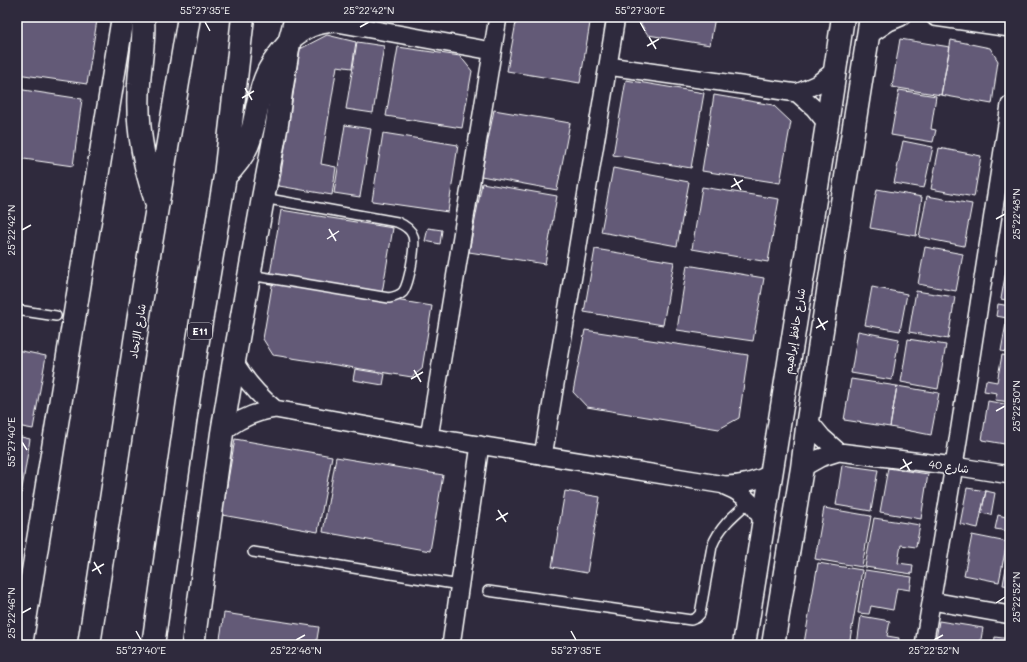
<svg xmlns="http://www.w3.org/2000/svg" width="1027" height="662" viewBox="0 0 1027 662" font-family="Mali,'Playpen Sans Arabic',sans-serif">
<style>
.building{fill:#635a77;stroke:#fff}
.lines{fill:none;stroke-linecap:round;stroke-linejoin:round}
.service-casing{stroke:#fff;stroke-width:12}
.minor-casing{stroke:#fff;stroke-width:20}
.tertiary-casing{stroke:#fff;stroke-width:25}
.secondary-casing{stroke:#fff;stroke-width:25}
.trunk-casing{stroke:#fff;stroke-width:25}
.service{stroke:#2f2a3d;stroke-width:9}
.minor{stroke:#2f2a3d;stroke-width:17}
.tertiary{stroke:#2f2a3d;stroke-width:22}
.secondary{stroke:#2f2a3d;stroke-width:22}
.trunk{stroke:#2f2a3d;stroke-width:22}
.ticks{fill:none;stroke:#fff;stroke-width:1.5}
.labels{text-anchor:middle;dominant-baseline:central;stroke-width:3;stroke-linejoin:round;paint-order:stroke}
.shield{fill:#2f2a3d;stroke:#c1bfc5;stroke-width:1}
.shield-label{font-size:10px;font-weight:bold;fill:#fff}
.street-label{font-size:11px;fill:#fff;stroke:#2f2a3d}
.neatline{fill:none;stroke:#fff;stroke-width:1.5}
.ticks-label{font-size:10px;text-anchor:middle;fill:#fff}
</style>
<rect width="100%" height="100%" fill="#2f2a3d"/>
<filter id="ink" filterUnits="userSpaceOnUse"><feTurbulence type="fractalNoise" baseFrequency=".025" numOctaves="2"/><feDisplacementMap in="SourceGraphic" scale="8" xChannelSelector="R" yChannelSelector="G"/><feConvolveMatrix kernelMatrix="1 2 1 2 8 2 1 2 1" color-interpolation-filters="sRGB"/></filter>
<g filter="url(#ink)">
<path class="building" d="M17 17H75L97 20 87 84 17 74Z
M517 17H591L580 83 507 71Z
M639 17H715L710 45 648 35 639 21Z
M327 35 356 42 352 68 337 66 321 164 336 167 332 195 279 186 300 49Z
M900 39 950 47 941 95 892 87Z
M951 40 990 48 998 61 992 104 941 95Z
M357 42 384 46 373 113 346 109Z
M398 47 460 56 472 71 462 128 386 116Z
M626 80 704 93 691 168 613 155Z
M17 89 82 99 73 166 17 158Z
M899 90 936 96 931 129 936 130 933 142 891 135Z
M714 95 773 105 791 122 780 183 702 171Z
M494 110 570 123 557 190 481 176Z
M345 125 371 129 360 197 334 193Z
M383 133 458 145 448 212 372 201Z
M903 141 933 147 924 188 894 183Z
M939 148 981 156 974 197 931 189Z
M613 168 689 182 677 246 601 232Z
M482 183 557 196 545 264 469 252Z
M702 187 779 199 768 262 692 249Z
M877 189 922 197 916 236 870 228Z
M927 196 972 204 964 246 919 237Z
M281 210 393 228 382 293 270 274Z
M428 228 442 230 440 244 425 241Z
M925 247 963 254 956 291 918 284Z
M595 249 674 262 663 325 584 312Z
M1009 254H1010V301L1001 299Z
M687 265 764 278 753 341 677 330Z
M273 280 432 306 422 369 412 377 273 355 263 339Z
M872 287 907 294 900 331 865 325Z
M916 291 955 297 948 339 909 332Z
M998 304 1010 306V353L1001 351 1007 318 996 316Z
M585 330 748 355 739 418 719 429 587 407 573 392Z
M858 331 899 339 892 380 851 373Z
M908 339 946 345 938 389 901 382Z
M17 350 46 356 33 429 17 426Z
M1002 355 1010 356V402L995 400 997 393 984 391 986 380 997 382Z
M355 369 385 374 383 385 353 380Z
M851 379 897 386 890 427 844 420Z
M897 386 939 393 931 435 890 427Z
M988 401 1010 405V445L982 440Z
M17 436 30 439 17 520Z
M235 439 332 456 318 532 222 515Z
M336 457 443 475 430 551 323 532Z
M842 465 878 470 871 511 836 505Z
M888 468 928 474 921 519 880 512Z
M967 488 986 491 978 528 960 524Z
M565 491 600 497 587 573 552 567Z
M986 491 995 493 991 515 981 513Z
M824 508 871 516 862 567 815 559Z
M998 515 1010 518 1008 531 995 529Z
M874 518 920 525 916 547 901 545 898 563 913 565 912 574 865 567Z
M972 535 1007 542 999 582 964 575Z
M1010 546V586L1003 585Z
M818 563 862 570 849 645H813L804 643Z
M865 570 912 577 910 590 897 588 893 610 871 606 869 614 858 613Z
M224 613 319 627 316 645H219Z
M861 616 890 621 887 636 899 638 898 645H857Z
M939 621 983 628 980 645H935Z
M995 637 1010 639V645H994Z"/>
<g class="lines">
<g class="service-casing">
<path id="service" d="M250 275 389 298C394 297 399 296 403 292 409 284 416 246 413 236 411 229 404 225 397 222L263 198
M17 310 56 316
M253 552 460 585
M488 591 691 620 696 618 700 614 712 546C720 526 734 515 750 501"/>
</g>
<g class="minor-casing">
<path id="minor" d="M935 17 1010 28
M868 36 889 22 901 17
M289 43C305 29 316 24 337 23L492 51
M608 66 797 93 817 84 834 71
M797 93 814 108 827 124
M234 361C245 380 258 395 275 409
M808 420 822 437 839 452
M222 433C238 419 254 412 275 409L429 437 725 485C742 485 757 481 772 473
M429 437 498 17
M543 456 616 17
M802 468 820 458 839 452 954 466 1010 475
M725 486C744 493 756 505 764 524
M932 601 1010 615
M451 645 480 445
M924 645 954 466 1010 105"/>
</g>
<g class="tertiary-casing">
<path id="tertiary" d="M193 645 222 433 234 361 263 198 277 124 281 92 289 43 296 17
M744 645 827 124 843 17
M773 645 802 468 808 420 871 17"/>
</g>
<g class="secondary-casing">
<path id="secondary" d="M21 645 123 17"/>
</g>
<g class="trunk-casing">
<path id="trunk" d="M143 17C145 41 140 61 139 84 136 124 143 163 156 201
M225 176C260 143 250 118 265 79 270 65 279 54 289 43
M89 645 139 315 189 17
M153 645 189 395 225 176 243 17"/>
</g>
<use href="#service" class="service"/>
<use href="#minor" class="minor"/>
<use href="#tertiary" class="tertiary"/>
<use href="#secondary" class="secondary"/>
<use href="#trunk" class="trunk"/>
</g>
</g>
<path class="ticks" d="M205 22 210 31M640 22 645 31M360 27 369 22M649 37 656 49M647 46 659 39M245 88 252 100M242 98 254 91M734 178 741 190M731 187 743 180M996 219 1005 214M329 229 336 241M22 230 31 225M327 239 339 231M818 318 825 330M816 328 828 321M414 370 421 382M411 379 423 372M996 411 1005 406M22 442 27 450M903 459 910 471M900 469 912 462M498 510 506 522M496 520 508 513M94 562 101 574M92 571 104 564M996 603 1005 597M22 613 31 608M136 631 141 640M571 631 576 640M296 640 305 635M934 640 943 635"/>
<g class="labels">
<rect class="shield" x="188" y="323" width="24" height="16" rx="3"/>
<g class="shield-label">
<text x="200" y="331">E11</text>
</g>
<g class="street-label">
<text transform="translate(137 331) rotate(-81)">شارع الإتحاد</text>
<text transform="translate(794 331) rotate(-81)">شارع حافظ إبراهيم</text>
<text transform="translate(949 466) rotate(8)">شارع 40</text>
</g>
</g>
<rect width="1027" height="662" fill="none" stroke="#2f2a3d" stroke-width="44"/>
<rect x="22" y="22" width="983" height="618" class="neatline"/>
<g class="ticks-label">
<text x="205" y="14">55°27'35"E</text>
<text x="369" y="14">25°22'42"N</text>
<text x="640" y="14">55°27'30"E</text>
<text transform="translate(1016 214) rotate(-90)" y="4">25°22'48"N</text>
<text transform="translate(11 230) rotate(-90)" y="4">25°22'42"N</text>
<text transform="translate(1016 406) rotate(-90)" y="4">25°22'50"N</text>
<text transform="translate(11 442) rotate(-90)" y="4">55°27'40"E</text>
<text transform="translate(1016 597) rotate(-90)" y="4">25°22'52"N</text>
<text transform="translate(11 613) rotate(-90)" y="4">25°22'46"N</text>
<text x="141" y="654">55°27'40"E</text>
<text x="296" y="654">25°22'48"N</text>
<text x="576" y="654">55°27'35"E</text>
<text x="934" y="654">25°22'52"N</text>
</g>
</svg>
